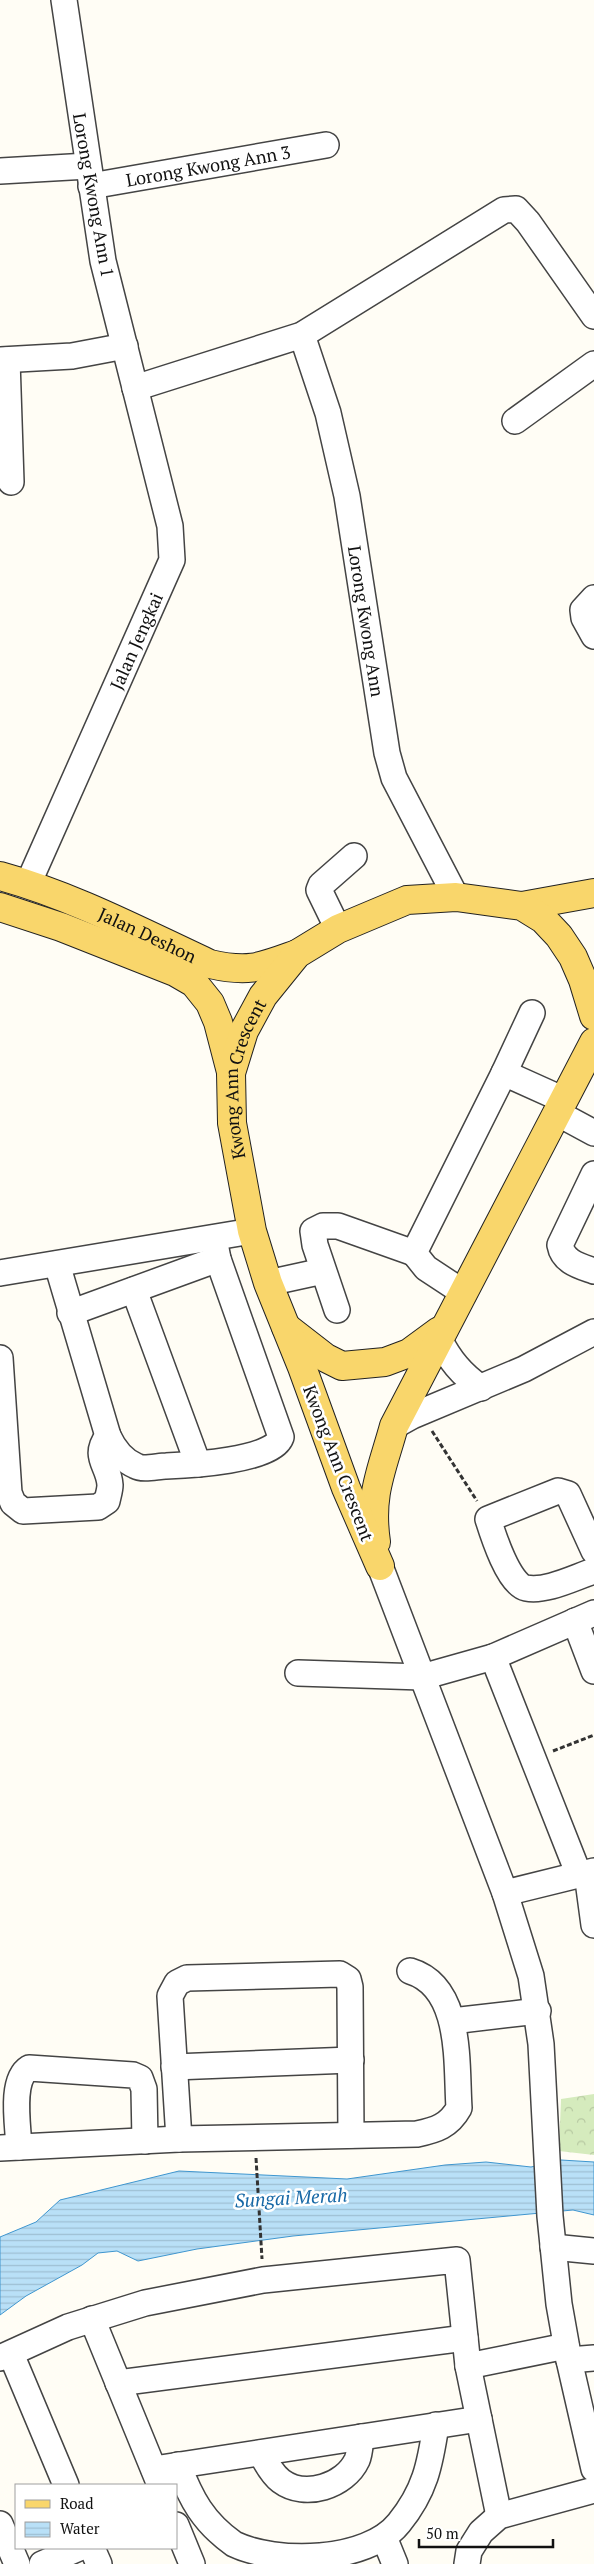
<svg xmlns="http://www.w3.org/2000/svg" width="594" height="2564" viewBox="0 0 594 2564" font-family="'PT Serif',serif">
<style>
.park{fill:url(#park-crowns)}
.water{fill:url(#water-rules);stroke:#3f96cf}
.lines{fill:none;stroke-linecap:round;stroke-linejoin:round}
.minor-casing{stroke:#444;stroke-width:28}
.major-casing{stroke:#222;stroke-width:30}
.path{stroke:#333;stroke-width:3;stroke-dasharray:5 2.5;stroke-linecap:butt}
.minor{stroke:#fff;stroke-width:25}
.major{stroke:#f9d66b;stroke-width:28}
.labels{text-anchor:middle;dominant-baseline:central;stroke-width:5;stroke-linejoin:round;paint-order:stroke}
.street-label{font-size:18px;fill:#111;stroke:#fff}
.water-label{font-size:19px;font-style:italic;fill:#1768a6;stroke:#fff}
</style>
<defs>
<pattern id="park-crowns" width="20" height="18" patternUnits="userSpaceOnUse" patternTransform="scale(1.25)"><rect width="20" height="18" fill="#d5ebbd"/><path d="M2 6a3 3 0 1 1 6 0M12 15a3 3 0 1 1 6 0" fill="none" stroke="#b6c8a1"/></pattern>
<pattern id="water-rules" width="6" height="5" patternUnits="userSpaceOnUse" patternTransform="scale(1.25)"><rect width="6" height="5" fill="#b9e0f7"/><path d="M0 2.5h6" fill="none" stroke="#9ebfd3"/></pattern>
</defs>
<rect width="100%" height="100%" fill="#fffdf5"/>
<path class="park" d="M594 2094V2155L559 2151 561 2099Z"/>
<path class="water" d="M561 2160 594 2162V2215L573 2210 293 2236 197 2249 138 2261 117 2251 98 2253 82 2265 26 2296 0 2315V2237L36 2222 60 2200 179 2171 347 2179 445 2165 486 2162 531 2167Z"/>
<g class="lines">
<g class="minor-casing">
<g id="minor">
<path d="M0 171 88 166"/>
<path id="s1" d="M91 186 326 145"/>
<path id="s2" d="M302 335 328 413 347 496 387 753 394 778 456 897"/>
<path d="M0 360 72 356 125 346"/>
<path d="M7 360 11 482"/>
<path d="M135 388 302 335 504 210 516 209 528 222 594 316"/>
<path d="M515 421 594 364"/>
<path d="M594 598 583 610 584 618 594 636"/>
<path id="s3" d="M28 884 172 560 170 526 103 261 64 0"/>
<path d="M338 929 319 890 321 885 354 856"/>
<path d="M504 1073 564 1100"/>
<path d="M557 1113 594 1133"/>
<path d="M594 1174 560 1245C563 1262 580 1266 594 1271"/>
<path d="M57 1264 108 1436C114 1449 122 1460 136 1466 143 1470 158 1466 166 1466 189 1465 273 1461 281 1437L218 1259 214 1238"/>
<path d="M0 1273 252 1231"/>
<path d="M268 1283 323 1271"/>
<path d="M134 1290 198 1464"/>
<path d="M464 1293 426 1268 414 1253 504 1073 532 1013"/>
<path d="M337 1310 315 1245 313 1231 323 1226H338L414 1253"/>
<path d="M70 1313 218 1259"/>
<path d="M439 1339C450 1360 461 1374 481 1388"/>
<path d="M0 1358 9 1493 13 1503 23 1511 98 1507 107 1501C108 1496 110 1490 110 1485 109 1465 92 1457 108 1436"/>
<path d="M394 1426 412 1416 524 1369 594 1332"/>
<path d="M594 1551 568 1494 558 1491 488 1519C493 1535 509 1585 526 1588 547 1592 575 1577 594 1571"/>
<path d="M380 1566 505 1893 531 1976 541 2044 550 2216 559 2304 569 2360 594 2469"/>
<path d="M575 1621 594 1671"/>
<path d="M493 1657 579 1875"/>
<path d="M298 1673 422 1677 493 1657 594 1613"/>
<path d="M587 1873 594 1925"/>
<path d="M505 1893 594 1871"/>
<path d="M452 2021 538 2011"/>
<path d="M174 2067 351 2060"/>
<path d="M179 2139 170 1996 177 1983 187 1978 340 1974 348 1979 350 1987 351 2135"/>
<path d="M19 2147C18 2125 10 2080 29 2068L133 2075 140 2078 144 2089 145 2141"/>
<path d="M0 2148 179 2139 417 2134C436 2130 449 2126 459 2108 456 2064 463 1987 410 1971"/>
<path d="M553 2247 594 2251"/>
<path d="M92 2319 160 2485"/>
<path d="M11 2354 66 2485"/>
<path d="M0 2358 68 2327 145 2303 263 2280 457 2260 468 2366 499 2516"/>
<path d="M569 2360 594 2358"/>
<path d="M468 2366 566 2346"/>
<path d="M118 2383 465 2338"/>
<path d="M261 2453C266 2463 272 2474 281 2481 305 2499 345 2486 357 2460 360 2453 360 2444 361 2437"/>
<path d="M178 2465C191 2499 203 2522 234 2544 276 2564 367 2563 399 2523 425 2491 430 2465 436 2425"/>
<path d="M154 2469 479 2419"/>
<path d="M0 2524 17 2564"/>
<path d="M176 2525 192 2564"/>
<path d="M384 2537 395 2564"/>
<path d="M92 2548 99 2564"/>
<path d="M42 2564 79 2548"/>
<path d="M467 2564 469 2551 481 2532 499 2516 594 2490"/>
</g>
</g>
<g class="major-casing">
<g id="major">
<path id="s4" d="M0 876C73 896 141 932 210 964 249 973 261 967 297 954"/>
<path d="M522 906 594 893"/>
<path d="M0 907 61 927 175 972 194 983 210 1003 218 1022 231 1072"/>
<path d="M286 1327 326 1358 342 1366 385 1362 409 1353 439 1331"/>
<path d="M376 1542C369 1494 382 1470 394 1426L594 1042"/>
<path id="s5" d="M380 1566 346 1488 302 1367 268 1283 252 1231 232 1123 231 1073 244 1031 263 996 297 954 338 929 407 900 456 897 522 906 543 919 559 936 573 957 583 980 594 1016"/>
</g>
</g>
<path class="path" d="M432 1431 477 1501
M553 1751 594 1735
M256 2158 262 2259"/>
<use href="#minor" class="minor"/>
<use href="#major" class="major"/>
</g>
<g class="labels">
<g class="street-label">
<text stroke="none"><textPath href="#s1" startOffset="119">Lorong Kwong Ann 3</textPath></text>
<text transform="translate(94 195) rotate(80)">Lorong Kwong Ann 1</text>
<text stroke="none"><textPath href="#s2" startOffset="294">Lorong Kwong Ann</textPath></text>
<text stroke="none"><textPath href="#s3" startOffset="266">Jalan Jengkai</textPath></text>
<text stroke="none"><textPath href="#s4" startOffset="159">Jalan Deshon</textPath></text>
<text stroke="none"><textPath href="#s5" startOffset="515">Kwong Ann Crescent</textPath></text>
<text transform="translate(339 1463) rotate(69)">Kwong Ann Crescent</text>
</g>
<g class="water-label">
<text transform="translate(291 2197) rotate(-3)">Sungai Merah</text>
</g>
</g>
<rect x="15" y="2484" width="162" height="65" fill="#ffffff" stroke="#a0a0a0"/>
<rect x="25" y="2500" width="25" height="8" fill="#f9d66b" stroke="#a0a0a0"/>
<text x="60" y="2509" font-size="15" fill="#111111">Road</text>
<rect x="25" y="2522" width="25" height="15" fill="url(#water-rules)" stroke="#a0a0a0"/>
<text x="60" y="2534" font-size="15" fill="#111111">Water</text>
<path d="M419 2539v8h134v-8" fill="none" stroke="#111111" stroke-width="2.5"/>
<text x="426" y="2539" font-size="15" fill="#111111" stroke="#ffffff" stroke-width="4" paint-order="stroke">50 m</text>
</svg>
